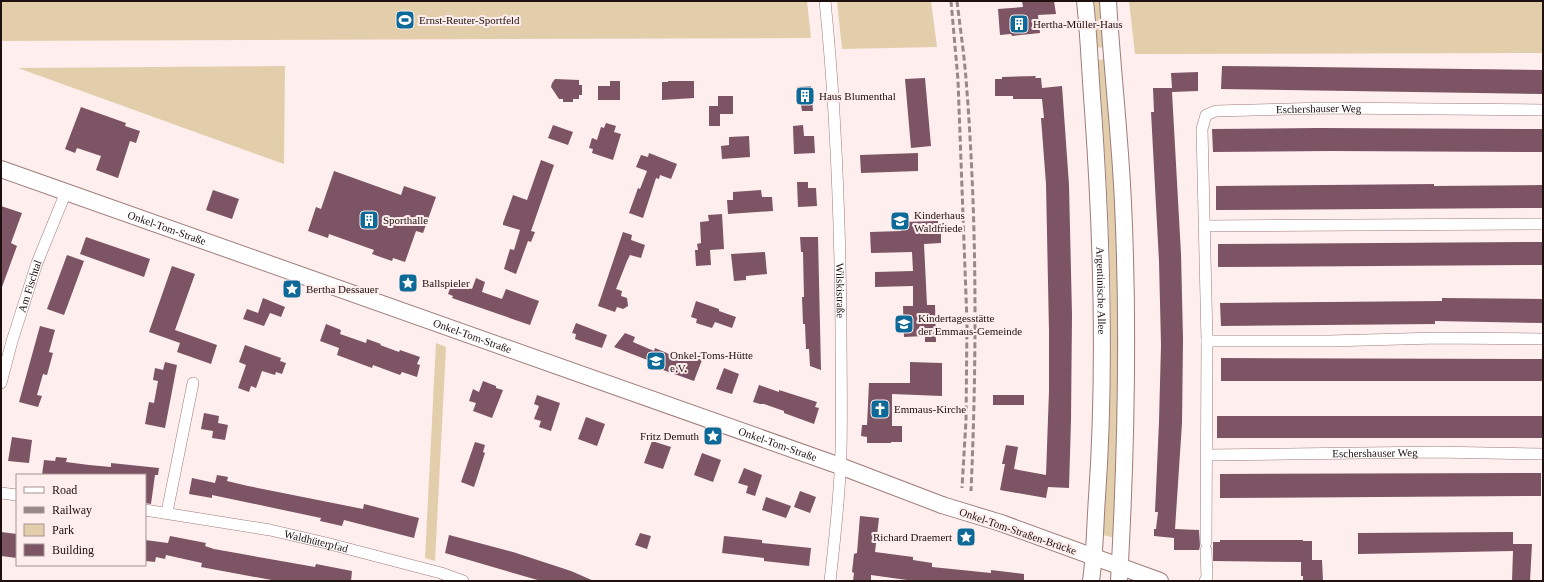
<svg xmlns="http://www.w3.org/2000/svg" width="1544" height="582" viewBox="0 0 1544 582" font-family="'Times New Roman',serif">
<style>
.green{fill:#e3ceac}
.building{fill:#7c5464}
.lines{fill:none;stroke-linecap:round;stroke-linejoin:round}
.minor-casing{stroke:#9e7b79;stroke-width:12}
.secondary-casing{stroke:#9e7b79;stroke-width:18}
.minor{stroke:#fff;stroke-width:11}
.secondary{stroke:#fff;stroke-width:16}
.rail{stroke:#978988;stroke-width:3;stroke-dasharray:6 3;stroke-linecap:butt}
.secondary-bridge-casing{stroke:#9e7b79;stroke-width:18;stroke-linecap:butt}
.secondary-bridge{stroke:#fff;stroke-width:16}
.labels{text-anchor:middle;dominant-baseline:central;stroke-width:4;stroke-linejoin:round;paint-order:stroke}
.poi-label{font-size:11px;fill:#1d100f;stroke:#feeeed;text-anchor:start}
.street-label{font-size:11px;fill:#1d100f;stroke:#feeeed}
</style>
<rect width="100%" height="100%" fill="#feeeed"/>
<path class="green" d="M1 1H807L811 38 1 41Z
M837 1H931L937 47 842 49Z
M1092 1H1100L1105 47 1096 48Z
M1129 1H1543V53L1135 54Z
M1106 59 1116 214 1119 359 1115 538 1103 535C1107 476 1110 418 1111 359 1112 260 1106 160 1098 60Z
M285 66 284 164 18 68Z
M436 343 446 347 435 561 425 558Z"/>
<path class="building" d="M1022 1H1054L1056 14 1038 15 1040 33 1012 36 1011 34 1000 35 998 9 1023 7Z
M1222 66 1543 70V94L1221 89Z
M1198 72V91L1172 92 1181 254 1183 339 1182 423 1175 529 1199 530 1200 546 1199 550H1174V538L1154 536V529H1156L1158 512H1155L1159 422 1161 345 1159 261 1151 112H1154L1153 88H1172L1171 73Z
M1036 76 1035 78H1041L1042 88 1062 86 1069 185 1072 315 1071 420 1069 488 1048 487 1046 498 1000 490 1005 464H1002L1006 445 1018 447 1014 469 1046 475 1049 391V331L1046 184 1041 118H1044L1042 99H1013V96H995V79H1002V77Z
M925 78 931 146 911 148 905 79Z
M555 79 579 80V85H582V95H579V99H573V102H563V99H559L551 87 552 83Z
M610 81H620V100H598V86H610Z
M668 81H694V98L662 100V82H668Z
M811 86 813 111H802L801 105H799L797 87Z
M718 96H733V114H720V126H709V106H718Z
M81 107 126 123 125 126 140 131 136 143 130 141 118 178 96 170 101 156 77 148 75 153 65 149Z
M606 123 616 126 614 132 621 134 613 160 592 153 593 149 589 148 592 138 597 140 601 127 604 128Z
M553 125 573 132 568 145 548 138Z
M803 125 804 136H814L815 153 794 154 793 126Z
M1318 128 1543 129V152L1331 151 1213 152 1212 129Z
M749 136 750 157 722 159 721 146 729 145V137Z
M649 153 677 164 671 179 660 175 659 179 656 178 643 218 629 213 638 188 640 189 647 171 636 167 641 155 648 157Z
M918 153V171L861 173 860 155Z
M541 160 554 165 531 231 535 232 531 242 528 241 516 274 504 269 510 249 514 250 520 230 503 225V223L513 195 527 200Z
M334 171 401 195 404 186 436 197 423 233 416 231 405 262 393 258 392 261 372 254 374 250 329 234 328 238 308 231 316 207 321 209Z
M797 182H808V188H816L817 206 798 207Z
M1434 184V186L1543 185V208L1216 210V186Z
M213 190 239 199 232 219 206 210Z
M761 190 762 197H772L773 211 728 214 727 200H733V192Z
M1 206 22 213 11 243 17 246 2 287H1Z
M722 214 724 249 710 250 711 265 696 266 695 250H698L697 244 701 243 700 222 709 221 708 215Z
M938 221V223H944V233H941V243L924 244 927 305H935L936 342H925V336L904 337 903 306H913V286L875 287V272L913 271 912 252 871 253 870 232 901 231V222Z
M623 232 632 235 631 240 645 245 641 258 630 255 627 261 616 289 622 291 621 296 627 298 628 306 623 309 617 307 615 312 598 306Z
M86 237 150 259 144 277 80 254Z
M800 237H818L821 370 810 366 809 349H806L805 324H803L802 297H804L803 252H801Z
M1543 242V265L1218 267V244Z
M765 252 767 274 746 276V280L734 281 731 254Z
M67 255 84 261 64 315 47 309Z
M172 266 195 274 175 330 217 345 211 364 177 352 180 343 149 332Z
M476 278 485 282 482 292 502 299 506 289 539 301 530 325 452 298 453 296 448 294 452 283 472 289Z
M263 298 285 307 281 317 270 313 264 326 243 319 247 309 258 313Z
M1442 298 1543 299V323L1435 321V324L1221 326 1220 303 1442 301Z
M696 301 719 309V311L736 317 732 328 715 322 712 328 696 323 697 319 691 317Z
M576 323 607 335 602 348 575 339 576 334 572 333Z
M326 324 341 330 340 334 366 343 367 339 381 344 380 345 399 352 400 350 420 357 417 364 420 365 417 377 402 372 400 375 373 365 372 368 337 355 339 348 320 341Z
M40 326 55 330 49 352 53 353 47 375 43 374 37 395 42 396 38 407 19 402Z
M625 333 635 337 633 342 654 351 655 348 676 357 678 352 702 360 694 381 649 365 650 361 614 347Z
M245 345 281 358 280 361 286 363 282 374 276 372 275 375 262 371 256 388 251 386 249 392 238 388 246 365 239 362Z
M1221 358 1543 359V381H1221Z
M165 362 177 365 165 428 145 424 149 402 154 403 158 381 153 380 155 368 163 370Z
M910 362 942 363V396L892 394V426H902V442H891V443H867V437L861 436 862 425H867L869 383H910Z
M724 368 739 374 732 394 716 389Z
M483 381 496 386V388L503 390 492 418 473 411 476 403 469 401 473 389 479 392Z
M759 385 779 392V390L817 402 815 407 819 408 814 424 784 413V411L764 404H760L753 402Z
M537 395 560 403 551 431 539 427 541 421 534 419 539 406 534 404Z
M993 395H1024V405H993Z
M204 413 219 416 218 423 228 425 225 440 212 438 213 431 201 429Z
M1217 416H1542V438H1217Z
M586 417 605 424 597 446 578 439Z
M12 437 32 440 29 463 8 461Z
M652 441 671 447 663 469 644 463Z
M475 442 485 445 483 452 485 453 474 487 461 482Z
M702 453 721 460 713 482 694 475Z
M56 457 67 458 66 462 89 465 111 467V463L159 468 158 475H155L151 504 145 503V475H42L44 460 55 461Z
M744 468 762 475 755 496 746 493 748 486 738 483Z
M1541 473V496L1220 498V474Z
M217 475 228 477 227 481 248 486 363 509 364 504 419 518 414 538 344 520 342 526 320 521 321 518 212 495V498L189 494 192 478 215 483Z
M800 491 816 497 810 513 794 507Z
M766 497 791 506 786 518 762 510Z
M860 516 879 518 875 552 913 557V560L932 563V567L991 573V570L1024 574V581H914L871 575V581H853L854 573 852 572 854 554 857 553Z
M1 532 17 534V558L1 556Z
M1513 532V545V544H1532L1530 581H1512L1513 551 1358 554V533Z
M640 533 651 536 647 549 635 545Z
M449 535 513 552 571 571 594 581H541L445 553Z
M170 536 206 543 205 546 214 549 315 567 316 564 352 571 351 581H277L201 567 202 563 166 555 165 559 156 557 155 562 146 561 145 540 168 543Z
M724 536 762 540V543L811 548 809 566 764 561V558L722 553Z
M1220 540H1303V541H1312V560H1322L1323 581H1303V576H1301V562L1213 561V542H1220Z"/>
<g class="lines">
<g class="minor-casing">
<g id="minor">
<path id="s1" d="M825 1C836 109 840 219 841 327 841 369 842 410 841 451 840 495 835 538 830 581"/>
<path d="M1204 226 1543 224"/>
<path d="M1207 341H1330L1437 338 1543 339"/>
<path id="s2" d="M1 383 12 341 37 263 66 192"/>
<path id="s3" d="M1207 455 1436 452 1543 454"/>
<path d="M1 493 17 495"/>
<path id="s4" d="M145 510 270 530 326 543 441 573 463 581"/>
<path d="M167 512 193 383"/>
<path id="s5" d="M1206 542 1207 341 1202 129 1206 115 1216 111 1326 108 1543 110"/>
<path d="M1205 581 1207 577 1206 550"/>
</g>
</g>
<g class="secondary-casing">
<g id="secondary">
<path id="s6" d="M1085 1C1089 37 1090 73 1093 110 1102 239 1106 368 1097 497 1095 525 1095 553 1091 581"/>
<path d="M1108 1C1112 68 1120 136 1123 203 1129 329 1126 455 1119 581"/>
<path id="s7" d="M1 169 840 466 942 505"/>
<path d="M1001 523 1160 581"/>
</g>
</g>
<use href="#minor" class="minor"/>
<use href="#secondary" class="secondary"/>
<path class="rail" d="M951 1 958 80 967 323 966 420 962 488
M957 1C960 27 964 53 966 79 977 216 977 354 971 491"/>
<g class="secondary-bridge-casing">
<path id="secondary-bridge" d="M942 505 1001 523"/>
</g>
<use href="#secondary-bridge" class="secondary-bridge"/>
</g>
<defs>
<g id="stadium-square" transform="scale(1)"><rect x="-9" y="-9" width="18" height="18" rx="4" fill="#0d6998" stroke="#feeeed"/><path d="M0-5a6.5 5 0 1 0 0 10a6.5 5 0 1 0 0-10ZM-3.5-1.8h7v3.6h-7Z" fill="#fff"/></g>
<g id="building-square" transform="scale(1)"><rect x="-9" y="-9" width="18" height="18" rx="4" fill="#0d6998" stroke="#feeeed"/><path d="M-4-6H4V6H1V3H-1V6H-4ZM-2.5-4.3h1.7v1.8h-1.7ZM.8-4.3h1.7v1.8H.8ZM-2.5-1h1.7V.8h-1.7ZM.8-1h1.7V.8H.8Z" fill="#fff"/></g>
<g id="school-square" transform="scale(1)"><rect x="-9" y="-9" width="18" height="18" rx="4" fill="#0d6998" stroke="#feeeed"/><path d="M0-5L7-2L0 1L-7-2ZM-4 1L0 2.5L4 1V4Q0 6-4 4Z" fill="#fff"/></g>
<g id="sight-square" transform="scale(1)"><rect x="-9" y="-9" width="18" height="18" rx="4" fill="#0d6998" stroke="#feeeed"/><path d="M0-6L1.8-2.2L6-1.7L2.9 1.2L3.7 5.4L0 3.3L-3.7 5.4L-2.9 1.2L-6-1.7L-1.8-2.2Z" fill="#fff"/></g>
<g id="church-square" transform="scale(1)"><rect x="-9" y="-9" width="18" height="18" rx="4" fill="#0d6998" stroke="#feeeed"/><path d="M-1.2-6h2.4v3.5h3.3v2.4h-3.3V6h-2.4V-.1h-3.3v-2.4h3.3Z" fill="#fff"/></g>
</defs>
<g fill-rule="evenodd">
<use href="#stadium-square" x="405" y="20"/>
<use href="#building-square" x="1019" y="24"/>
<use href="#building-square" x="805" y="96"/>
<use href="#building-square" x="369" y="220"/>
<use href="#school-square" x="900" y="221"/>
<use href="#sight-square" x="408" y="283"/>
<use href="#sight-square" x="292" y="289"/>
<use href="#school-square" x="904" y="324"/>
<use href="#school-square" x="656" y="361"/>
<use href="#church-square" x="880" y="409"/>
<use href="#sight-square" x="713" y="436"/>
<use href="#sight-square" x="966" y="537"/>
</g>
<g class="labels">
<g class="poi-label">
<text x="419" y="20">Ernst-Reuter-Sportfeld</text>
<text x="1033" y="24">Hertha-Müller-Haus</text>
<text x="819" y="96">Haus Blumenthal</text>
<text x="914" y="215">Kinderhaus<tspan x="914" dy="13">Waldfriede</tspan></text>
<text x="383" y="220">Sporthalle</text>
<text x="422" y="283">Ballspieler</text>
<text x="306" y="289">Bertha Dessauer</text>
<text x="918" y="318">Kindertagesstätte<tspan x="918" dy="13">der Emmaus-Gemeinde</tspan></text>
<text x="670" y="355">Onkel-Toms-Hütte<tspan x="670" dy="13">e.V.</tspan></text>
<text x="894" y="409">Emmaus-Kirche</text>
<text x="699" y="436" text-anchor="end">Fritz Demuth</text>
<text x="952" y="537" text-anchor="end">Richard Draemert</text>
</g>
<g class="street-label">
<text stroke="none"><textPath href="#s5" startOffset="541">Eschershauser Weg</textPath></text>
<text stroke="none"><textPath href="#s7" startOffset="176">Onkel-Tom-Straße</textPath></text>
<text stroke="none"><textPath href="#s2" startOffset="101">Am Fischtal</textPath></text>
<text stroke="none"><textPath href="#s1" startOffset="290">Wilskistraße</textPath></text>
<text stroke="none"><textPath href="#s6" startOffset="290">Argentinische Allee</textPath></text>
<text stroke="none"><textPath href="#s7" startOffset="500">Onkel-Tom-Straße</textPath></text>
<text stroke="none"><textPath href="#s7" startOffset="824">Onkel-Tom-Straße</textPath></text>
<text stroke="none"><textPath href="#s3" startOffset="168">Eschershauser Weg</textPath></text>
<text transform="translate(1018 531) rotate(19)">Onkel-Tom-Straßen-Brücke</text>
<text stroke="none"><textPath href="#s4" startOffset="174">Waldhüterpfad</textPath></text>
</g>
</g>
<rect width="1544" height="582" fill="none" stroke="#1d100f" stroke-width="4"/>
<rect x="16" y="474" width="130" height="92" fill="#feeeed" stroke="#a49594"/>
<rect x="24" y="487" width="20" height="6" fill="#ffffff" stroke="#a49594"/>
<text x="52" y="494" font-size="12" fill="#1d100f">Road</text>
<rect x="24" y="507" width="20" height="6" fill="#978988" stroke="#a49594"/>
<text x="52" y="514" font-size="12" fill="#1d100f">Railway</text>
<rect x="24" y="524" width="20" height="12" fill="#e3ceac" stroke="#a49594"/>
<text x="52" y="534" font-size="12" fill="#1d100f">Park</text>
<rect x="24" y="544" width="20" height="12" fill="#7c5464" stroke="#a49594"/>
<text x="52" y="554" font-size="12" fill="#1d100f">Building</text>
</svg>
